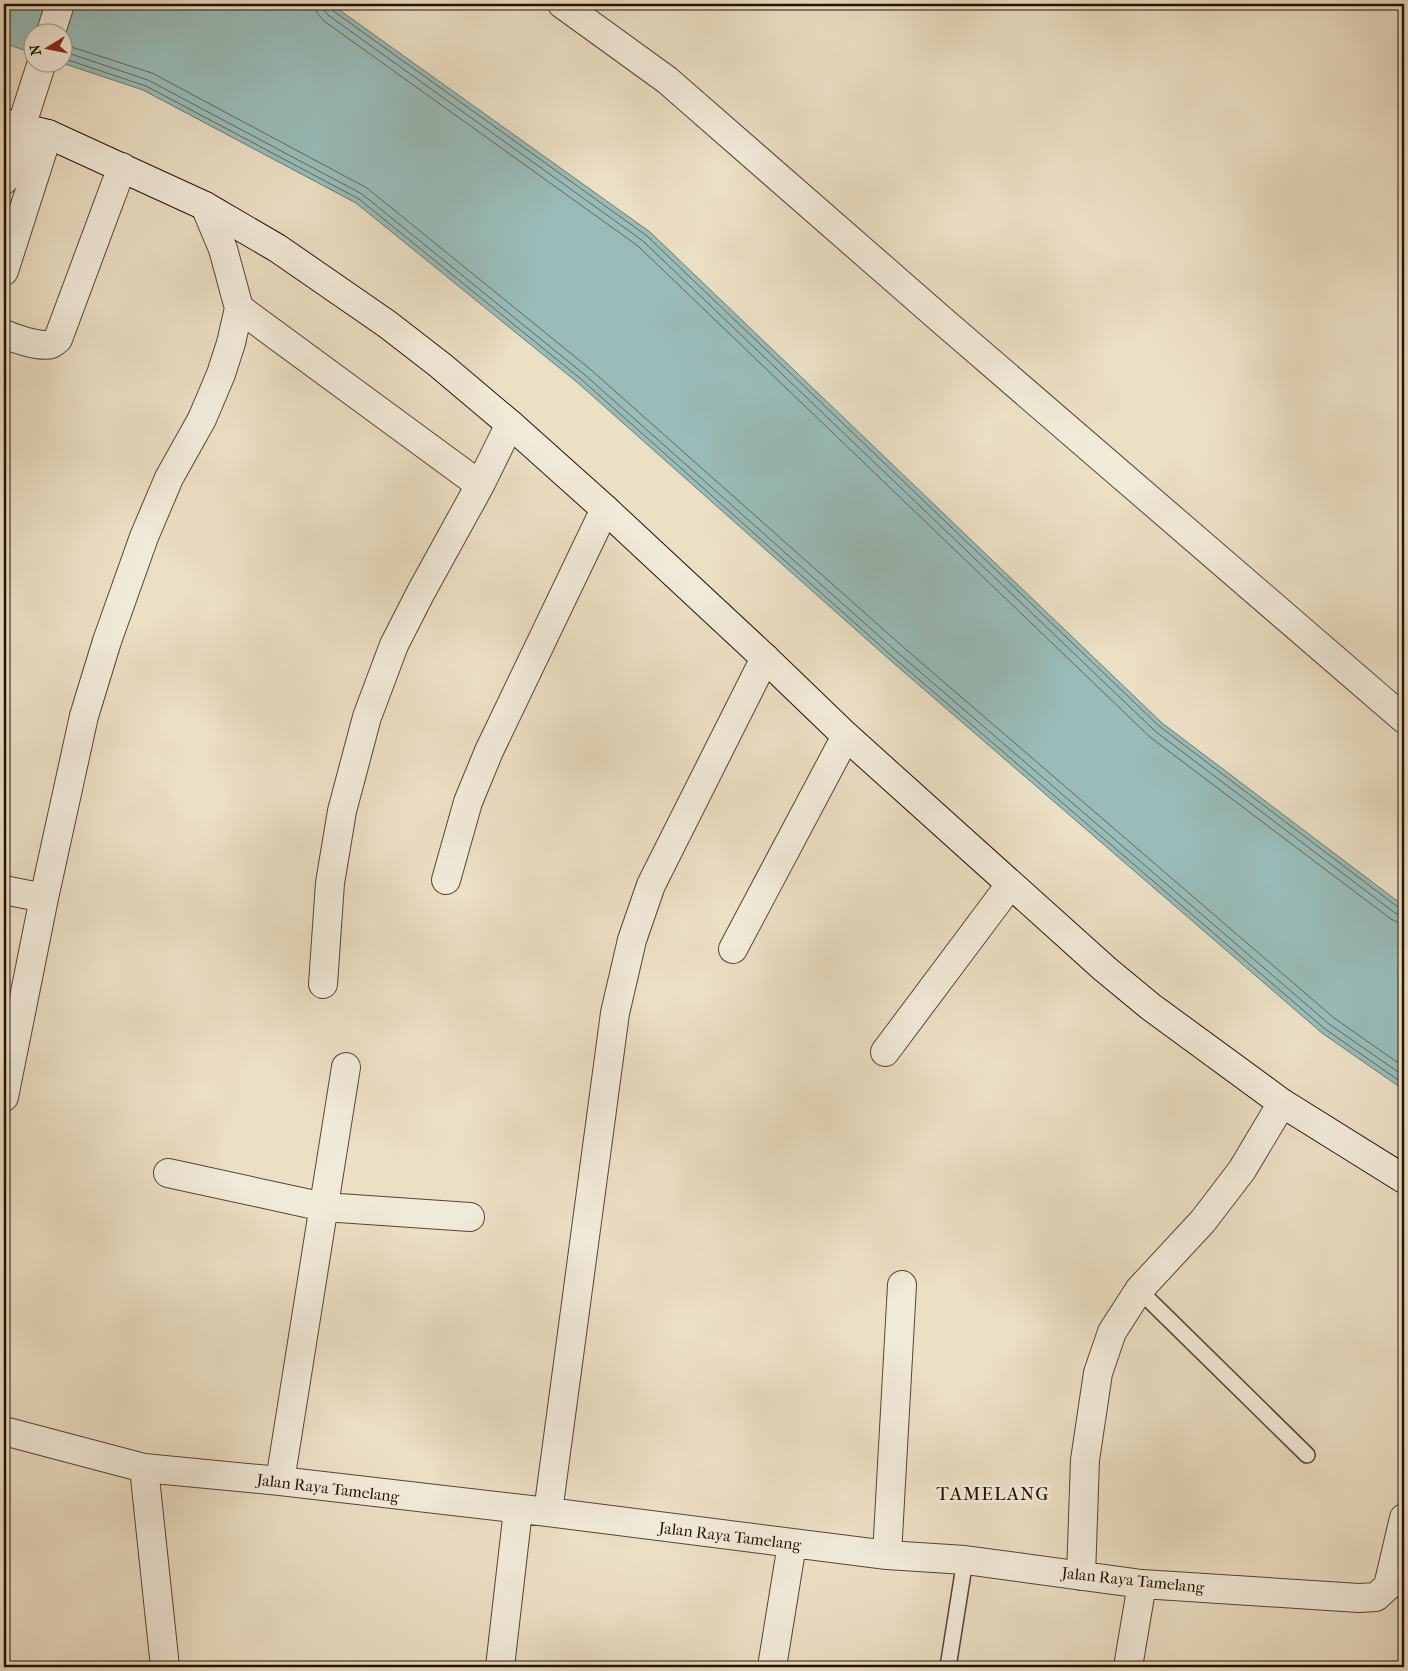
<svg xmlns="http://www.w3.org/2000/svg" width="1408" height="1671" viewBox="0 0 1408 1671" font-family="'IM FELL French Canon',serif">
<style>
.water{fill:#99bcb9;stroke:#6b786f}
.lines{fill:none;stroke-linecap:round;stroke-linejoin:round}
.shore{stroke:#5f675c;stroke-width:1}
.lane-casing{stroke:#564531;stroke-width:18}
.street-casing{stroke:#564531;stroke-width:30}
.secondary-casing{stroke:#251200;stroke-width:30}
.lane{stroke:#f2ead9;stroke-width:15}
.street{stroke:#f2ead9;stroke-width:28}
.secondary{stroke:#f2ead9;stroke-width:28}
.labels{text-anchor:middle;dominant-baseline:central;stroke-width:4.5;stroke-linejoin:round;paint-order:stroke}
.street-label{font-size:16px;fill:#251200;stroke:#f2ead9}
.quarter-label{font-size:19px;letter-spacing:1px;fill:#251200;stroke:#f2ead9}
</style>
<rect width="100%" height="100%" fill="#ebdfc4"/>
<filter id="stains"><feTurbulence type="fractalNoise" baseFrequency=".004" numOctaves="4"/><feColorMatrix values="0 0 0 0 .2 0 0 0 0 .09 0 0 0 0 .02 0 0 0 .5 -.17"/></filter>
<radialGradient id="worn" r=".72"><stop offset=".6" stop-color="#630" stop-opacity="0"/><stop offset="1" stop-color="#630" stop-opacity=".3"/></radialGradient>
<path class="water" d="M4 4H331L650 232 1162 723 1404 906V1090L1322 1033 890 660 578 383 356 203 143 90 62 63V32H32V53L4 43Z"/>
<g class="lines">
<path class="shore" d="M315 4 317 13 324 21 638 246 1150 737 1391 919 1397 922 1404 923
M323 4 324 10 328 15 643 241 1155 731 1395 913 1404 916
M329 4 332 10 647 236 1159 726 1399 908 1404 910
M62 44 152 73 367 188 590 369 902 646 1334 1018 1404 1067
M62 51 148 80 362 194 585 375 897 652 1329 1024 1404 1076
M62 58 146 86 359 199 581 379 893 657 1325 1029 1404 1084"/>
<g class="lane-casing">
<path id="lane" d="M1139 1290 1307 1455
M948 1667 965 1560"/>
</g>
<g class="street-casing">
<path id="street" d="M562 4 667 80 944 322 1404 719
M51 32 60 4
M4 180 42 62
M4 271 48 134
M239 308 480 485
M4 334C13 338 41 348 51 344 53 343 56 341 58 339L122 167
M446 880 468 802 489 751 605 509
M4 890 44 898
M733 949 846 736
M323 984 330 883 342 811 367 717 394 645 421 592 480 485 510 424
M885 1052 1010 885
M4 1097 44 898 84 716 107 641 144 537 169 478 202 419 221 374 231 343 239 308 223 249 205 206
M168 1173 324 1207 470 1217
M4 1431 144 1468 280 1481 548 1512 887 1555 965 1560 1142 1584 1359 1598 1376 1597 1388 1586 1404 1518
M144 1468 165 1667
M280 1481 346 1067
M548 1512 615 1013 632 940 651 885 765 658
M887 1555 902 1285
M1081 1576 1085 1460 1098 1373 1112 1332 1139 1290 1203 1221 1242 1170 1282 1103
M500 1667 518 1510
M772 1667 792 1544
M1128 1667 1142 1584"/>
</g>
<g class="secondary-casing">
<path id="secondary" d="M4 123 48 134 205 206 277 248 387 324 440 365 510 424 605 509 765 658 846 736 1105 969 1151 1007 1282 1103 1404 1179"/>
</g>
<use href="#lane" class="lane"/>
<use href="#street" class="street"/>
<use href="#secondary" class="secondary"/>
</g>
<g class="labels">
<g class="street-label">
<text transform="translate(328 1488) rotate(7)">Jalan Raya Tamelang</text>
<text transform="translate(730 1536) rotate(7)">Jalan Raya Tamelang</text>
<text transform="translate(1133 1580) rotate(6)">Jalan Raya Tamelang</text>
</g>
<g class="quarter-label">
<text x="993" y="1494">TAMELANG</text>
</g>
</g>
<rect width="1408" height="1671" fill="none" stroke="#ebdfc4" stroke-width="20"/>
<rect x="5" y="5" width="1398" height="1661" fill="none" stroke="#251200" stroke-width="2.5"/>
<rect x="10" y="10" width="1388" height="1651" fill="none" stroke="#251200"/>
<g transform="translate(48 48) rotate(260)"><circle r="24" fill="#f2ead9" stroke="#a09482"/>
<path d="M0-4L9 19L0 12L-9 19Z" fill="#8f2418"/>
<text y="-8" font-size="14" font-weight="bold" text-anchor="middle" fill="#251200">N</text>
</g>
<rect width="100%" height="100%" filter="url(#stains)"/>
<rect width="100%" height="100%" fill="url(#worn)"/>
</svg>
